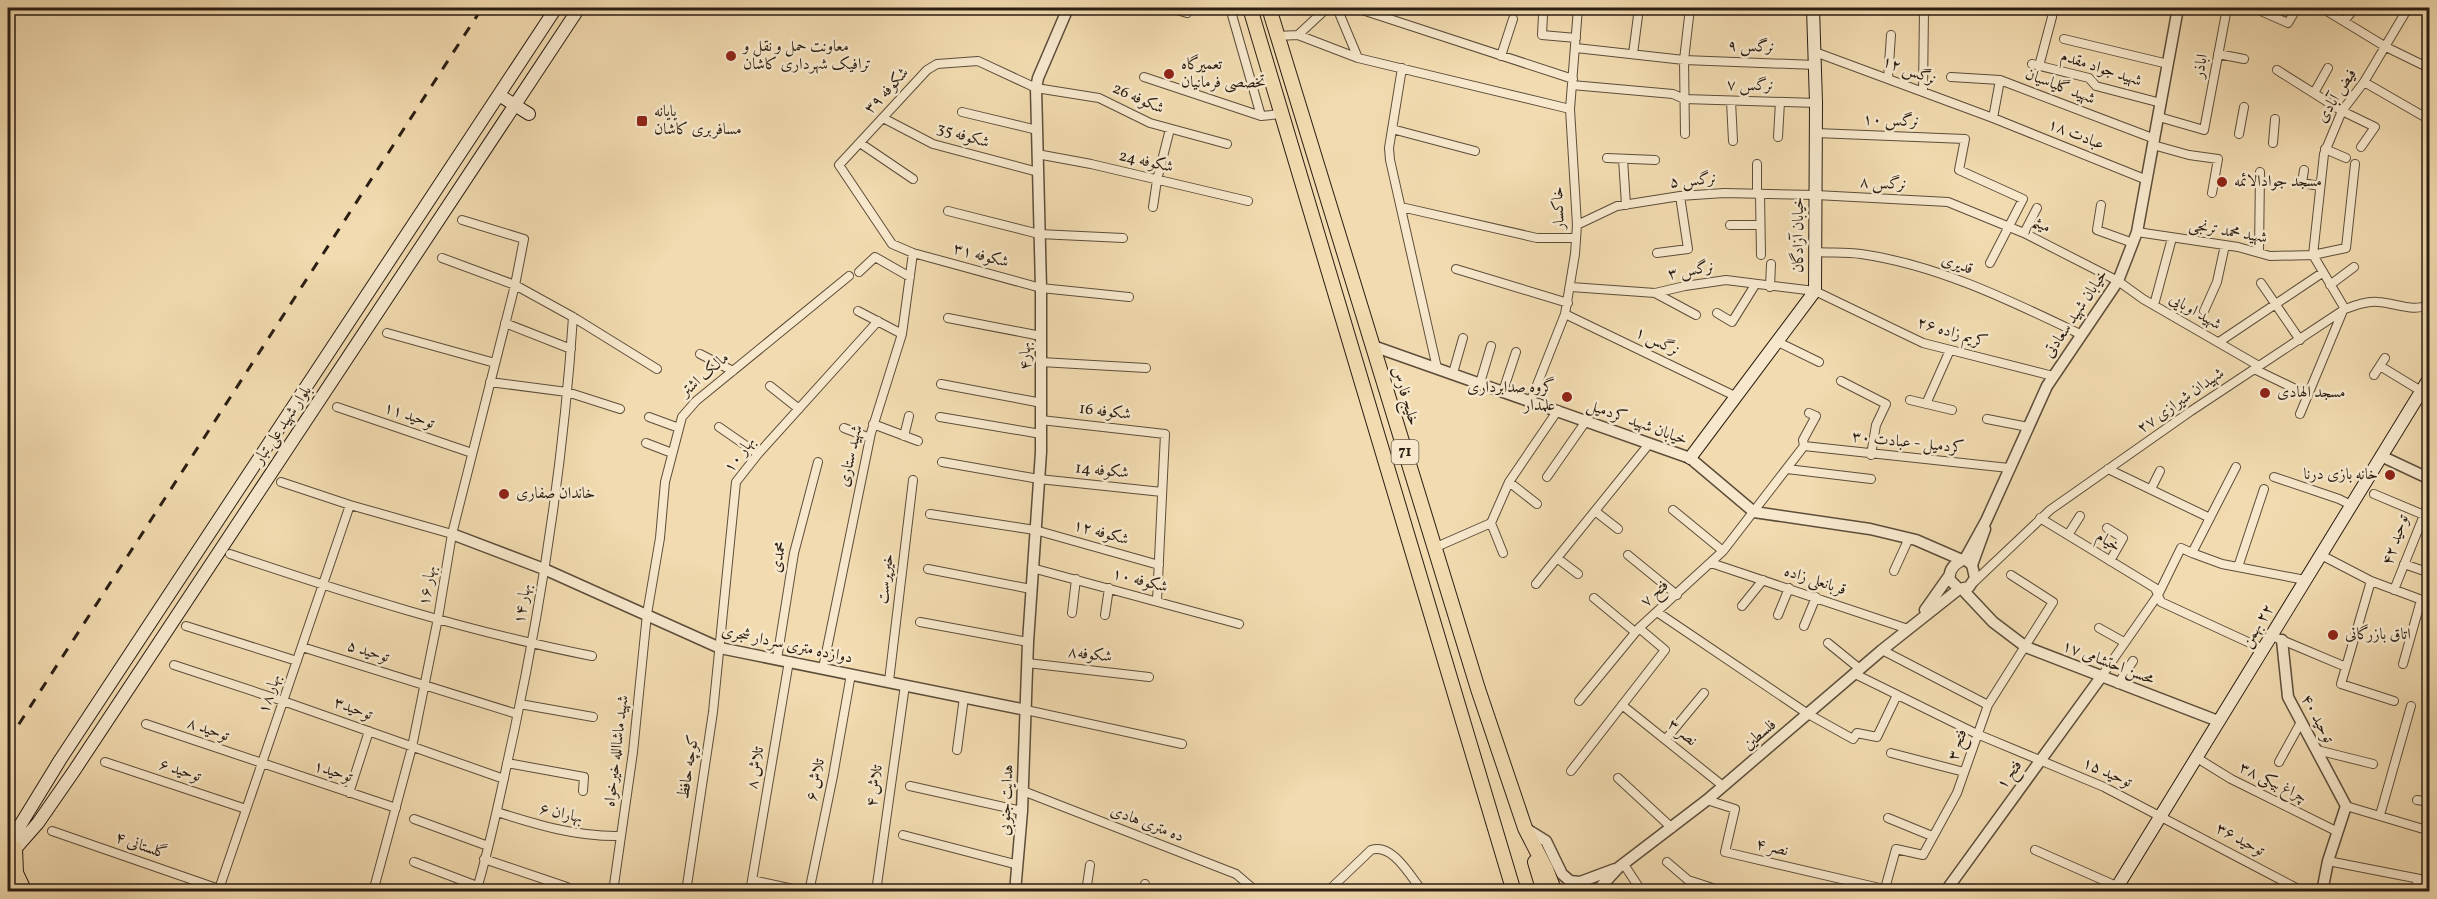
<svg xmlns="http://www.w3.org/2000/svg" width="2437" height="899" viewBox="0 0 2437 899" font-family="Vollkorn,Amiri,serif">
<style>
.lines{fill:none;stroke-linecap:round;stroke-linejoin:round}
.minor-casing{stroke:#5c4d3a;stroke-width:10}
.tertiary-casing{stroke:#5c4d3a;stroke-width:13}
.secondary-casing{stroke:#2a1e13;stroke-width:14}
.primary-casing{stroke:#2a1e13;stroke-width:16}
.trunk-casing{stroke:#2a1e13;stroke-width:16}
.minor{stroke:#f7e8cc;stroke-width:8}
.tertiary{stroke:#f7e8cc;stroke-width:10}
.secondary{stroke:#f7e8cc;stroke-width:12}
.primary{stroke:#f2dbb0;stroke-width:14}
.trunk{stroke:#f2dbb0;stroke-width:14}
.rail{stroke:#2a1e13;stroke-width:3;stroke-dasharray:10 10;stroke-linecap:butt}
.poi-dot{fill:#8f2418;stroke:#f7e8cc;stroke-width:2}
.labels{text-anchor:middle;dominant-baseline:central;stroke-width:5;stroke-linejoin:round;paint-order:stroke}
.shield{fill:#f7e8cc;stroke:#685b4a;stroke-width:1.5}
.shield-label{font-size:15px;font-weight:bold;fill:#2a1e13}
.poi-label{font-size:16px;fill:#2a1e13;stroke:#f7e8cc;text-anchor:start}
.street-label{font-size:16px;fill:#2a1e13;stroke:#f7e8cc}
</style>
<rect width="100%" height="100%" fill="#f2dbb0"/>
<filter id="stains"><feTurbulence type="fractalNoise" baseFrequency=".00333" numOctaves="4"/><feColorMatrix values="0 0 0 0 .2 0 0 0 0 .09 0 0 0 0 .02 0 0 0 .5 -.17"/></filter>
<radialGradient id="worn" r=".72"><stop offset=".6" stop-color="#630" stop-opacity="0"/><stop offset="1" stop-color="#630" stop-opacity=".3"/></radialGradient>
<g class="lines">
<g class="minor-casing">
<path id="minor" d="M1170 8 1187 13
M1230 8 1261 116
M1337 8 1358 58
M1356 8 1573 79
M2254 8 2288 23 2297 8
M2322 8 2386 47 2427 67
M1543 15 1542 35 1576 38
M2344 21 2355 8
M1298 35 1327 8
M1277 36 1298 35 1358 58 1570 109
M2064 39 2168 64
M1576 48 1684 60 1816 65
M1815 52 1993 118 2147 180
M1633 54 1639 8
M2218 54 2244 59
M1501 56 1513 19
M2032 64 2089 78 2096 86 2161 103
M2039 66 2052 17
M1402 68 1389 148 1390 160 1437 368
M2277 70 2342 111 2375 127 2361 147
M1144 77 1261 116 1281 114
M1951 77 2000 80 2155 139
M1888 79 1891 35
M2364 82 2430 120
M1572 85 1673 94 1684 99 1816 103
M1923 92 1924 8
M2314 93 2328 68
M1731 101 1733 141
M962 112 1037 130
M2159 117 2204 130 2227 8
M883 118 933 144 1038 172
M1993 118 2000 80
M1392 129 1475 151
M1816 133 1965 139 1959 170 2023 199 1990 263
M1685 134 1684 60 1690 8
M2239 134 2244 107
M1778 137 1780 102
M860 143 913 179
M2273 143 2275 119
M2153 145 2189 155 2218 159 2212 193
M2325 149 2346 158
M1037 154 1091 164 1248 201
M1607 158 1655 160
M1623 159 1626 205
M1757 164V194
M2304 170 2302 183 2320 186
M1760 194 1761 255
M2101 205 2097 230 2133 243
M1153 207 1157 180 1170 129
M1401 207 1537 238H1576
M948 211 1039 234 1123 238
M462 220 524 239 515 285 573 317 657 369
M1577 225 1617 206 1680 196 1724 193 1816 195 1948 202 2024 233 2118 281 2143 299 2259 366
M1730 225H1760
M2137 232 2238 247 2270 256 2313 255 2346 248 2355 164
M2024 233 2037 208
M1815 252C1831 253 1846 252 1861 254 1938 265 2011 301 2080 334
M1657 253 1688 249 1680 196
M2259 253 2260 172
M1456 269 1568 303
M859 272 875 257 910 277
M2261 283 2300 340
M2330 285 2354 267
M1571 287 1655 293 1685 286 1726 280 1815 291 1923 343 2053 376
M1770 287 1771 264
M1655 293 1696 315
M1129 297 1041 288 913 253 892 244 839 165 927 70 937 64 978 61 1036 88 1099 98 1150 123 1227 144
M2154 305 2172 238
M2345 309 2313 255 2324 154 2342 111 2364 82 2408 8
M858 311 902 334
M2204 311 2217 282 2225 245
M1717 313 1732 322 1755 285
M1565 314 1737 397
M948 318 1041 336
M505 323 571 349
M387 333 495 363
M1778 342 1819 362
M2219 342 2322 273
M700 354 733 371
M1041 362 1146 368
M2380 366 2421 391
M2254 369 2308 395
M1453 373 1463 338
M2374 375 2385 358
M1841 381 1886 404 1876 425 1871 455
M490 382 567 392 620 409
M1480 383 1491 346
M941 384 1042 403
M770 386 799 409
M1503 391 1516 352
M1531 400 1565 314 1575 254 1577 225 1570 109 1578 8
M1910 400 1952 410
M1926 404 1950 350
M337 407 472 453
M2300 414 2342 313
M649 417 679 428
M940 417 1041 434
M1987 419 2028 427
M1041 420 1165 434 1157 601
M873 424 918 441
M719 427 758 454
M844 428 870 438
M904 436 909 416
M646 443 672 453
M1804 446 2009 468
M942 462 1039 479 1162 492
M1787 469 1871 479
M2108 469 2210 518
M1547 477 1586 421
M2274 477 2339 499 2351 505
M281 482 350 505 452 534
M1509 482 1537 504
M2151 489 2160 471
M2374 494 2424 515 2394 590
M1673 510 1723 551
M1595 511 1618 529
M930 514 1035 530 1159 565
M2040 518 2155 588 2161 602 2263 649
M1491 523 1503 553
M2107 528 2123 538 2110 561
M2068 535 2080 516
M1434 548 1491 523 1509 482 1558 410
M2192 553 2222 564 2305 580
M230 554C348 594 469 632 592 656
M1628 555 1677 595
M2321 555 2371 581 2430 603
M1557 558 1578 574
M1711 563 1908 629
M2404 564 2430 573
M2238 567 2264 489
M1032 568 1239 624
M928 569 1031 589
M1894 571 1909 538
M2371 581 2341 684 2394 701
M1974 582 2050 510 2191 411 2345 309C2356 305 2367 301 2378 302 2396 303 2414 313 2430 304
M1536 584 1649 444
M1594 598 1635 632
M1742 606 1763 580
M1657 612 1808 714 1853 739 1857 733 1877 737 1897 695
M1072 613 1076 579
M1105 615 1109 588
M1778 615 1789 588
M920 622 1028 642
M186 626 297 661
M1804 626 1816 597
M2099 628 2124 642
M2277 638 2346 667
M1828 643 1860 669
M302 647 517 714
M1882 650 1988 705
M777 659 794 553 818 462
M1027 663 1149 677
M2403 664 2421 600
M174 665 283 701 504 779
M823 668 871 433 902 334 913 253
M1855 674 1977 734 2104 787 2304 892
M2101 677 2158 595 2181 548 2192 553 2236 467
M889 681 913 480
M2118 684 2133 661
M1579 701 1639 628 1723 551 1804 446 1803 440 1816 416 1809 413
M520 704 593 717
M1622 705 1723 786
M1026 710 1182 744
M146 724 396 808
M1666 739 1704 693
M957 750 964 697
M2317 750 2373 764
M1891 753 1964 772
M2197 758 2231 779 2338 832
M105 762 246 809
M2279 762 2301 722
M507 763 584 777 583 791
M1571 771 1665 650 1639 628
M1618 778 1672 828
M910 786 1022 811
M1023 791 1236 874 1257 892
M349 793 369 731
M1707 800 1735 809 1725 852 1884 889
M2417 800 2430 802
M2346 806 2430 831
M497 812C538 825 577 837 621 836
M2380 815 2411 706
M1888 818 1932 836
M414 819 488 846
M52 831 219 889
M903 835 1018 865
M2035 850 2130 892
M484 859 567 887
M2328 861 2430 881
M414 862 477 886
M1667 862 1688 880 1725 892
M1623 863 1642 892
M752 880 807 892
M1015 888 1027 892
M218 892 350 505
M373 892 412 747 438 618 452 534 515 285 442 258
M476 892C492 840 502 785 514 732 543 595 564 456 573 317
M613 892 633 752 647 614 660 538 665 482 682 417 696 401 849 276
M686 892 713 712 736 482 758 454 878 321
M750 892 789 661
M809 892 833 776 851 674
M876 892 905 685
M1086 892 1090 865
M1144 892 1145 884
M1327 892 1371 850C1393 843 1410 876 1423 892
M1884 892 1896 849 1923 855 1957 793 1988 705 2053 602 2011 575
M2415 892 2418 879"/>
</g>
<g class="tertiary-casing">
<path id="tertiary" d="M1373 346 1690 458 1754 512 1870 529 1916 540 1962 560
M2381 456 2430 479
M452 534 544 569 720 648 1026 710
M1965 559 1986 521 2047 386 2118 281 2137 232 2178 8
M1965 559 1972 565 1975 578 1969 587 1959 589 1950 580C1948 569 1955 563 1965 559Z
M1972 565 1985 529
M1962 589 1993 622 2026 647 2218 721
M1925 610 1949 576
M2282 640 2288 697 2346 806 2328 861 2322 892
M1525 828 1546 841 1562 874 1570 881 1580 882 1615 869
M1015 892 1022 811 1028 642 1041 452V288L1036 88 1038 78 1068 8
M1596 892 1618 868 1707 800 1882 650 1959 589
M1945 892 2101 677"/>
</g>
<g class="secondary-casing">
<path id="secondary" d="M499 95 529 114
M1690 458 1815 291 1816 103 1813 8
M8 845 60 760 556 8
M8 857 38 823 74 771 579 8
M2114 892 2430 377"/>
</g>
<g class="primary-casing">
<path id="primary" d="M15 848 16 873 25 892"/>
</g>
<g class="trunk-casing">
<path id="trunk" d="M1250 8 1514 892
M1269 8 1478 689 1525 828 1546 869 1555 892
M1535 862 1544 892"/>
</g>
<use href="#minor" class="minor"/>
<use href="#tertiary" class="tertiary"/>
<use href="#secondary" class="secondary"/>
<use href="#primary" class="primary"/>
<use href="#trunk" class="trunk"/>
<path class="rail" d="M8 741 482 8"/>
</g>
<g class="poi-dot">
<circle cx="731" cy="56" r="6"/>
<circle cx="1169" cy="74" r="6"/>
<rect x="636" y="115" width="12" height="12" rx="3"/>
<circle cx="2222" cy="182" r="6"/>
<circle cx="2265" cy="393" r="6"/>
<circle cx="1567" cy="397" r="6"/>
<circle cx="2390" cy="475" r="6"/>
<circle cx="504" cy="494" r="6"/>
<circle cx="2333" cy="635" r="6"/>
</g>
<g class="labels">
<rect class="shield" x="1391.5" y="440" width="27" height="24" rx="4.5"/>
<g class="shield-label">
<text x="1405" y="452">71</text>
</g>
<g class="poi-label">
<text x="743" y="47">معاونت حمل و نقل و<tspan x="743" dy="18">ترافیک شهرداری کاشان</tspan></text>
<text x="1181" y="65">تعمیرگاه<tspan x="1181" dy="18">تخصصی فرمانیان</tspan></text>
<text x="654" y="112">پایانه<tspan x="654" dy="18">مسافربری کاشان</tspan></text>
<text x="2234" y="182">مسجد جوادالائمه</text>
<text x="1555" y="388" text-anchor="end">گروه صدابرداری<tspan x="1555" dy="18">علمدار</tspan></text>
<text x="2277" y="393">مسجد الهادی</text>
<text x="2378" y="475" text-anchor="end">خانه بازی درنا</text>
<text x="516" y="494">خاندان صفاری</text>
<text x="2345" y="635">اتاق بازرگانی</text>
</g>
<g class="street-label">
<text transform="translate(1751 47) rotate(2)">نرگس ۹</text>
<text transform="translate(2201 66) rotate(-79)">اباذر</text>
<text transform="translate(2101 69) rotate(18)">شهید جواد مقدم</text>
<text transform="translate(1909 71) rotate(21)">نرگس ۱۲</text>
<text transform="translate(1750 86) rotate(1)">نرگس ۷</text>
<text transform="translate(2060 87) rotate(21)">شهید گلیاسیان</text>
<text transform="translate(887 91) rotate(-47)">شکوفه ۳۹</text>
<text transform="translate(2337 96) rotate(-57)">فیض آبادی</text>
<text transform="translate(1138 99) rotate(24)">شکوفه 26</text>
<text transform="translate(1891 121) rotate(2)">نرگس ۱۰</text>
<text transform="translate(2076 135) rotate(22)">عبادت ۱۸</text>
<text transform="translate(963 136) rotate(17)">شکوفه 35</text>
<text transform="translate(1146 162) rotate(13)">شکوفه 24</text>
<text transform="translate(1693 181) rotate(-5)">نرگس ۵</text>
<text transform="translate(1883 184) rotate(3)">نرگس ۸</text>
<text transform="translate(1559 208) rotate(-93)">خاکسار</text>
<text transform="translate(2041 225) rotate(26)">میثم</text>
<text transform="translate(2228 232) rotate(10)">شهید محمد ترنجی</text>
<text transform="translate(1799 235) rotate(-90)">خیابان آزادگان</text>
<text transform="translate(981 256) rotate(15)">شکوفه ۳۱</text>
<text transform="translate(1957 265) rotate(19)">قدیری</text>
<text transform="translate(1691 271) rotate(-10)">نرگس ۳</text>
<text transform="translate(2195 312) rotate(30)">شهید اوبایی</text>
<text transform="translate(2076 314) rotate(-56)">خیابان شهید سعادتی</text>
<text transform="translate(1952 333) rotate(17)">کریم زاده ۲۶</text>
<text transform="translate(1657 342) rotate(26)">نرگس ۱</text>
<text transform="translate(1026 356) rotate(-91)">بهار۴</text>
<text transform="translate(705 375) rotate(-41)">مالک اشتر</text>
<text transform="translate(1405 396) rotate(73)">خلیج فارس</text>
<text transform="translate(2181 401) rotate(-35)">شهیدان شیرازی ۲۷</text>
<text transform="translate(1105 412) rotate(7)">شکوفه 16</text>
<text transform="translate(409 416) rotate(19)">توحید ۱۱</text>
<text transform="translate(1637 423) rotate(20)">خیابان شهید کردمیل</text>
<text transform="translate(283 425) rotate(-56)">بلوار شهید علی تبار</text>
<text transform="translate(1908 443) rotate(6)">کردمیل - عبادت ۳۰</text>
<text transform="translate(740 455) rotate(-53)">بهار ۱۰</text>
<text transform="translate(851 456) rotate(-77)">شهید ستاری</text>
<text transform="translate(1102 471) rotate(6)">شکوفه 14</text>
<text transform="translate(1101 533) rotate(16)">شکوفه ۱۲</text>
<text transform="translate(2396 540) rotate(-71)">توحید ۴۲</text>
<text transform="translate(2108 542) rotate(32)">خیام</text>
<text transform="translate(779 557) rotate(-79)">محمدی</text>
<text transform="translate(886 579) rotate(-83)">خیرپرست</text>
<text transform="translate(1140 581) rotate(15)">شکوفه ۱۰</text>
<text transform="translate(1815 581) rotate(18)">قربانعلی زاده</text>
<text transform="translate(428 586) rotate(-80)">بهار ۱۶</text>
<text transform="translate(1655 594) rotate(-42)">فتح ۷</text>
<text transform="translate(523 604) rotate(-80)">بهار ۱۴</text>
<text transform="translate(2258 626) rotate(-59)">٢٢ بهمن</text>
<text transform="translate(787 645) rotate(12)">دوازده متری سردار شجری</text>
<text transform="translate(368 652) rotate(17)">توحید ۵</text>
<text transform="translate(1090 655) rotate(7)">شکوفه۸</text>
<text transform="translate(2108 663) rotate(21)">محسن احتشامی ۱۷</text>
<text transform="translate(270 694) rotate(-71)">بهار ۱۸</text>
<text transform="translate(353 709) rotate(20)">توحید۳</text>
<text transform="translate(2317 719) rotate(62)">توحید ۴۰</text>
<text transform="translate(208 730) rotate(19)">توحید ۸</text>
<text transform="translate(1682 733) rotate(39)">نصر ۳</text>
<text transform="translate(1760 735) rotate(-40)">فلسطین</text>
<text transform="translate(1958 745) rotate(-72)">فتح ۳</text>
<text transform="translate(617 751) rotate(-83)">شهید ماشاالله خیرخواه</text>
<text transform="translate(689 767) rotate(-81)">کوچه حافظ</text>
<text transform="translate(756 768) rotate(-81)">تلاش ۸</text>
<text transform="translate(180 771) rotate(18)">توحید ۶</text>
<text transform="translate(333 772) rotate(18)">توحید۱</text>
<text transform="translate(2107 773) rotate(24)">توحید ۱۵</text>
<text transform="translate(2010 775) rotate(-54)">فتح ۱</text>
<text transform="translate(816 780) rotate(-79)">تلاش ۶</text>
<text transform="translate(2273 783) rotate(26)">چراغ بیکی ۳۸</text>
<text transform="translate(875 786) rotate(-82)">تلاش ۴</text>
<text transform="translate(1007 800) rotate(-87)">هدایت جنوبی</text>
<text transform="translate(561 814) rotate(13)">بهاران ۶</text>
<text transform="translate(1147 824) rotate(21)">ده متری هادی</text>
<text transform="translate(2240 840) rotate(28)">توحید ۳۶</text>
<text transform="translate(141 846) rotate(19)">گلستانی ۴</text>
<text transform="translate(1772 848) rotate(13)">نصر ۴</text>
</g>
</g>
<rect width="2437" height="899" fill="none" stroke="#f2dbb0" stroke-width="30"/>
<rect x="9" y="9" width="2419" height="881" fill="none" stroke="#2a1e13" stroke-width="3"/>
<rect x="15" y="15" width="2407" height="869" fill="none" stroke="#2a1e13" stroke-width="1.5"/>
<rect width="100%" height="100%" filter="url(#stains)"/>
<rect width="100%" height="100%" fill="url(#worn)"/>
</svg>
